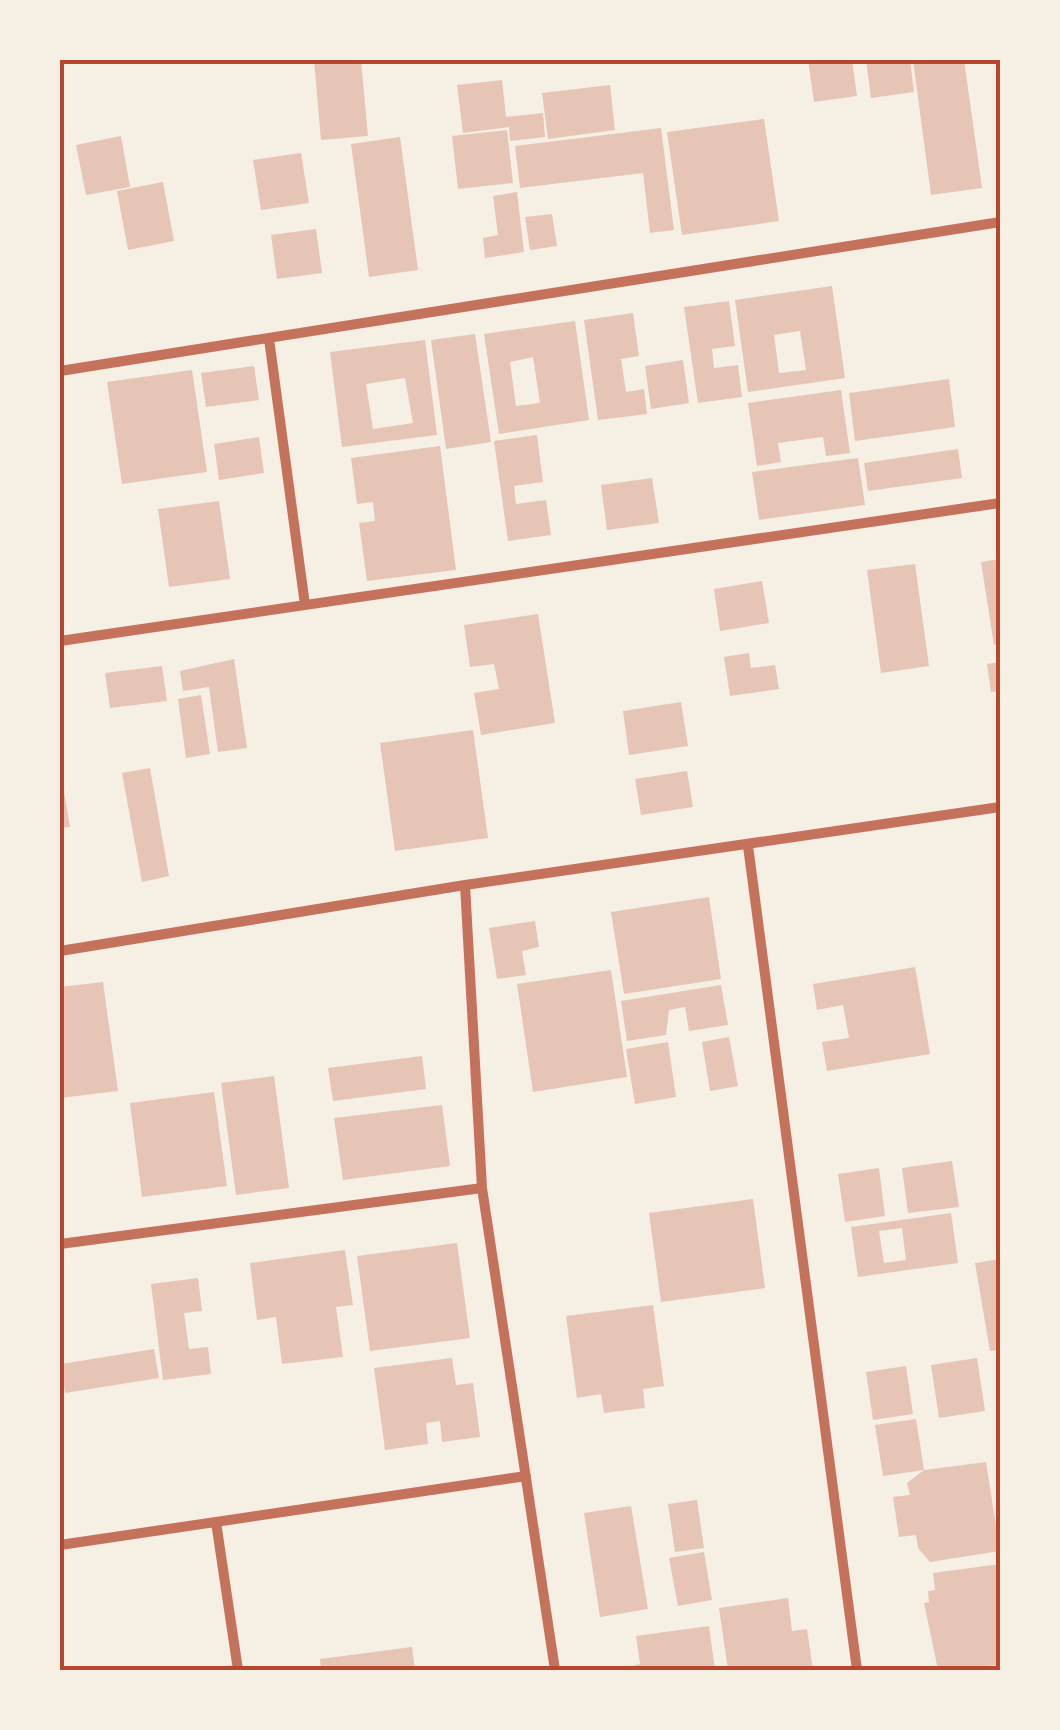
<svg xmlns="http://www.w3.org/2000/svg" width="1060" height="1730" viewBox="0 0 1060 1730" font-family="'Nunito Sans',sans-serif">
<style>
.building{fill:#e6c5b7;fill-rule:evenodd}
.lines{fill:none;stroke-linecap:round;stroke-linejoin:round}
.minor{stroke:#c5725c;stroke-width:10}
.neatline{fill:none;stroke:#b5482f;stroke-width:4}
</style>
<rect width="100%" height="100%" fill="#f6efe4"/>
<path class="building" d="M314 60H361L368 136 321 140Z
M808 60H852L857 96 814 102Z
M866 60H910L914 92 871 98Z
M913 60H964L982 188 931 195Z
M502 80 506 117 543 113 545 137 510 141 509 127 463 133 457 85Z
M610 85 615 130 548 139 542 93Z
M764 119 779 221 682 235 667 132Z
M661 128 674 230 650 233 643 173 520 188 515 146Z
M507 130 513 183 458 189 452 136Z
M121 136 130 187 86 195 76 145Z
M400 137 418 270 369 277 351 144Z
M301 153 309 203 261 210 253 160Z
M163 182 174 241 128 250 117 191Z
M517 192 524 252 485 258 483 238 498 235 493 196Z
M552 214 557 246 530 250 525 217Z
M316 229 322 273 277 279 271 235Z
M832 286 845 378 748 392 735 300ZM800 331 806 370 779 373 774 335Z
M729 301 735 346 712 349 714 368 738 365 742 397 698 403 684 307Z
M633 313 639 356 621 359 626 392 644 389 647 414 598 420 584 320Z
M575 321 589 420 499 434 484 334ZM533 357 540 403 516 406 510 362Z
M475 334 491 442 446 449 431 340Z
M425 340 437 435 342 447 330 352ZM405 378 413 423 373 429 366 384Z
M683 360 689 403 651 409 645 366Z
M254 366 259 400 206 407 201 373Z
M192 370 207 472 122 484 107 382Z
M949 379 955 427 855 441 849 393Z
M841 390 850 453 826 456 823 437 778 443 781 462 757 466 748 403Z
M537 435 543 482 514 486 516 504 546 500 551 535 508 541 494 441Z
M259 437 264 473 219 480 214 444Z
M440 446 456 570 367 581 359 523 375 521 373 502 357 504 351 458Z
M958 449 962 478 868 491 864 463Z
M858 458 865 505 759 520 752 472Z
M652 478 659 523 607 530 601 485Z
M219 501 230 579 169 587 158 509Z
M1000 559V644L994 645 981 562Z
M915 564 929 666 881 673 867 570Z
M762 581 769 623 720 631 714 589Z
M538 614 555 723 481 735 474 693 499 689 494 664 470 667 464 625Z
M749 653 751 668 775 665 779 689 730 696 724 657Z
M234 659 247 748 218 752 209 687 183 691 180 671Z
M1000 662V691L991 692 987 664Z
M162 666 167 701 110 708 105 673Z
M201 695 210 754 186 758 178 699Z
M681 702 688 746 629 755 623 711Z
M473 730 488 838 395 851 380 743Z
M60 767 70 827 60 828Z
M150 768 169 876 142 882 122 773Z
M687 771 693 807 641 815 635 779Z
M709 897 721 979 624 994 611 912Z
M535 921 539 947 522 951 526 975 497 979 489 928Z
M915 967 930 1054 827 1071 822 1042 849 1038 843 1005 817 1010 813 984Z
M611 970 627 1077 533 1092 517 984Z
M103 982 118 1091 60 1098V987Z
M721 985 728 1025 689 1031 685 1007 669 1010 666 1035 627 1041 621 1001Z
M729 1037 738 1086 710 1091 702 1042Z
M668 1042 676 1097 635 1104 626 1049Z
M422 1056 426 1089 333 1101 328 1068Z
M274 1076 289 1188 236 1195 221 1083Z
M214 1092 227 1186 142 1197 130 1103Z
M442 1105 450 1166 343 1180 334 1118Z
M952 1161 959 1207 908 1213 902 1168Z
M879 1168 885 1216 845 1222 838 1174Z
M753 1199 765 1288 661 1302 649 1213Z
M951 1213 958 1263 858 1277 851 1227ZM902 1228 906 1260 884 1263 879 1231Z
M457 1243 470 1338 370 1351 357 1256Z
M345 1250 353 1305 336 1307 343 1357 282 1364 276 1317 257 1320 250 1263Z
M1000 1259V1350L990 1351 975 1263Z
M198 1278 202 1311 184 1313 189 1349 208 1347 211 1374 163 1380 151 1284Z
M653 1305 664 1386 643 1389 645 1408 604 1413 601 1394 577 1398 566 1316Z
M154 1349 159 1378 65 1393 61 1364Z
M452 1358 456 1385 473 1383 480 1437 442 1442 440 1421 426 1423 428 1444 385 1450 374 1368Z
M977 1358 985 1411 939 1418 931 1365Z
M906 1366 913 1414 873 1420 866 1372Z
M916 1419 924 1470 883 1476 875 1425Z
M986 1462 1000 1551 930 1562 918 1548 916 1535 899 1537 893 1497 910 1495 907 1483 924 1470Z
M697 1500 704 1548 675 1552 668 1504Z
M631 1506 648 1609 600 1617 584 1513Z
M704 1552 712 1600 678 1606 669 1558Z
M1000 1564V1665L938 1670 924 1603 929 1602 928 1591 935 1590 933 1573Z
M788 1598 792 1631 807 1629 813 1670H728L719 1608Z
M709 1626 715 1670H613L640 1664 636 1636Z
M412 1647 415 1670H321L320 1659Z"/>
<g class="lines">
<path class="minor" d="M269 339 305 605
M60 371 1000 222
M60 641 1000 503
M748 846 857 1670
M465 885 482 1188 555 1670
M60 951 465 885 1000 807
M60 1244 482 1188
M216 1522 238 1670
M60 1545 526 1476"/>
</g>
<rect width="1060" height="1730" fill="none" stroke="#f6efe4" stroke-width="125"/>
<rect x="62" y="62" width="936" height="1606" class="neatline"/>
</svg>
